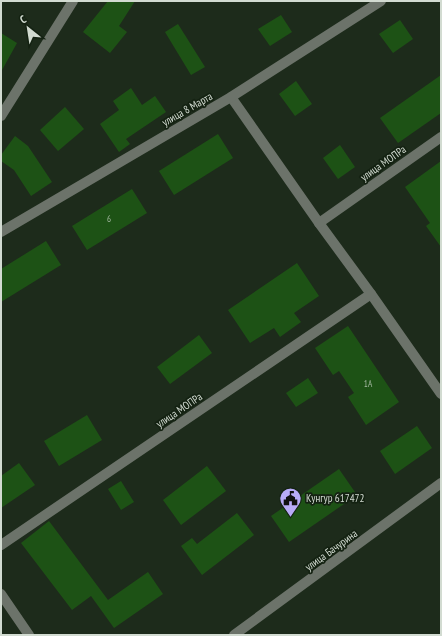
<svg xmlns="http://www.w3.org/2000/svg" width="442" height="636" viewBox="0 0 442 636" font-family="'PT Sans Narrow',sans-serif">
  <rect width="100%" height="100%" fill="#1d2b1b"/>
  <!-- building -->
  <g fill="#1d5215">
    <path d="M 108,1 L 135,1 L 119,26 L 127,32 L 110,53 L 83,32 Z"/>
    <path d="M 281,15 L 292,32 L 270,46 L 258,29 Z"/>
    <path d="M 400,20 L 413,39 L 393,53 L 379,34 Z"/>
    <path d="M 178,24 L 205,67 L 191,75 L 165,32 Z"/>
    <path d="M 1,33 L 17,43 L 1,72 Z"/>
    <path d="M 441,75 L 441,113 L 398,143 L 380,118 Z"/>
    <path d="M 296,81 L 312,104 L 295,116 L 279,94 Z"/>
    <path d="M 131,88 L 142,105 L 155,96 L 166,112 L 126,139 L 130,144 L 119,152 L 100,124 L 119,110 L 113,101 Z"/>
    <path d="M 65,107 L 84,129 L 58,151 L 40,130 Z"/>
    <path d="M 218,134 L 233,158 L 174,195 L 159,171 Z"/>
    <path d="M 15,136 L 28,146 L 52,182 L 31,196 L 14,170 L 1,161 L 1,155 Z"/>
    <path d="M 340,145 L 355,167 L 338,179 L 323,158 Z"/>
    <path d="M 441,161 L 441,247 L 426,226 L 430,223 L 405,187 Z"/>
    <path d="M 132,189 L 147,213 L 87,250 L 72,226 Z"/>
    <path d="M 46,241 L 61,265 L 1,302 L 1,269 Z"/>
    <path d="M 297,263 L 319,296 L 294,313 L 301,322 L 280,337 L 274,328 L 250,343 L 228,310 Z"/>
    <path d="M 348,326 L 399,402 L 366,425 L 348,397 L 354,393 L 339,371 L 333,375 L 315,348 Z"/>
    <path d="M 199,335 L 212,353 L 170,384 L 157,367 Z"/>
    <path d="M 308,378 L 318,393 L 296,407 L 286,393 Z"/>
    <path d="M 87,415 L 102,440 L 59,466 L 44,441 Z"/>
    <path d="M 417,426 L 432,448 L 395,474 L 380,451 Z"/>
    <path d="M 19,463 L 35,485 L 1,508 L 1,476 Z"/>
    <path d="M 207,466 L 226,491 L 181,525 L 163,500 Z"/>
    <path d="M 339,469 L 357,495 L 289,542 L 271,516 Z"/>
    <path d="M 121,481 L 134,502 L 121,510 L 108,489 Z"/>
    <path d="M 237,513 L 254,535 L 202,575 L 181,546 L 192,538 L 197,544 Z"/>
    <path d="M 49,521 L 108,600 L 148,572 L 163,594 L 114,628 L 91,596 L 72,610 L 21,543 Z"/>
  </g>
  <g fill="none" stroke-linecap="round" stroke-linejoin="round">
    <!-- minor -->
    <g stroke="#6c736a" stroke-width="10">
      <path d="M 231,97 L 319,223 L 371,294 L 441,394"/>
      <path d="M 1,116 L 73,1"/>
      <path d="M 319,223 L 441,137"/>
      <path d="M 1,232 L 231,97 L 381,1"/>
      <path d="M 1,545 L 371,294"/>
      <path d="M 1,594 L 29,635"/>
      <path d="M 234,635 L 441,483"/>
    </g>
  </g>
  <!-- icons -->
  <defs>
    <symbol id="civic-pin" viewBox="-11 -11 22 30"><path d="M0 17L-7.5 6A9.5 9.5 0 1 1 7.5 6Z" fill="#b8abf7" stroke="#142212"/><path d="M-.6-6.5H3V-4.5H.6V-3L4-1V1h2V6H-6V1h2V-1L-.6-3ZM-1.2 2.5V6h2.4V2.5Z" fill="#111"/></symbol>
  </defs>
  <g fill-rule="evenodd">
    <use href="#civic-pin" x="278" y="486" width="25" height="34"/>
  </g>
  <g text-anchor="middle" stroke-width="3.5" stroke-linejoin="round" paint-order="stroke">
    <!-- number labels -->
    <g font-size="9" fill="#a5b9a2">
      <text x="109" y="222">6</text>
      <text x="368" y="387">1А</text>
    </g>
    <!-- street labels -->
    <g font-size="11" fill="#d2dbd1" stroke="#142212">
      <text transform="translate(187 109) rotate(-30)" y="4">улица 8 Марта</text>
      <text transform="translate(383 163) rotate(-35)" y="4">улица МОПРа</text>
      <text transform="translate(179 410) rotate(-34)" y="4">улица МОПРа</text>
      <text transform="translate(331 550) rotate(-36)" y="4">улица Бачурина</text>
    </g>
    <!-- poi labels -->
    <g font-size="11" fill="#d2dbd1" stroke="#142212" text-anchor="start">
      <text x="306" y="502">Кунгур 617472</text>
    </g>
  </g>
  <!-- border -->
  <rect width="442" height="636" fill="none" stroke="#d2dbd1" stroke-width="4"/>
  <!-- north arrow -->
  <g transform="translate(28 28) rotate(330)" stroke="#142212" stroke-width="3" paint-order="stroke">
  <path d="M0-3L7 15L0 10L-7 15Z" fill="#d2dbd1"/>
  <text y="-6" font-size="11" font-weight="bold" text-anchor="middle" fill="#d2dbd1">С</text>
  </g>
</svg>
